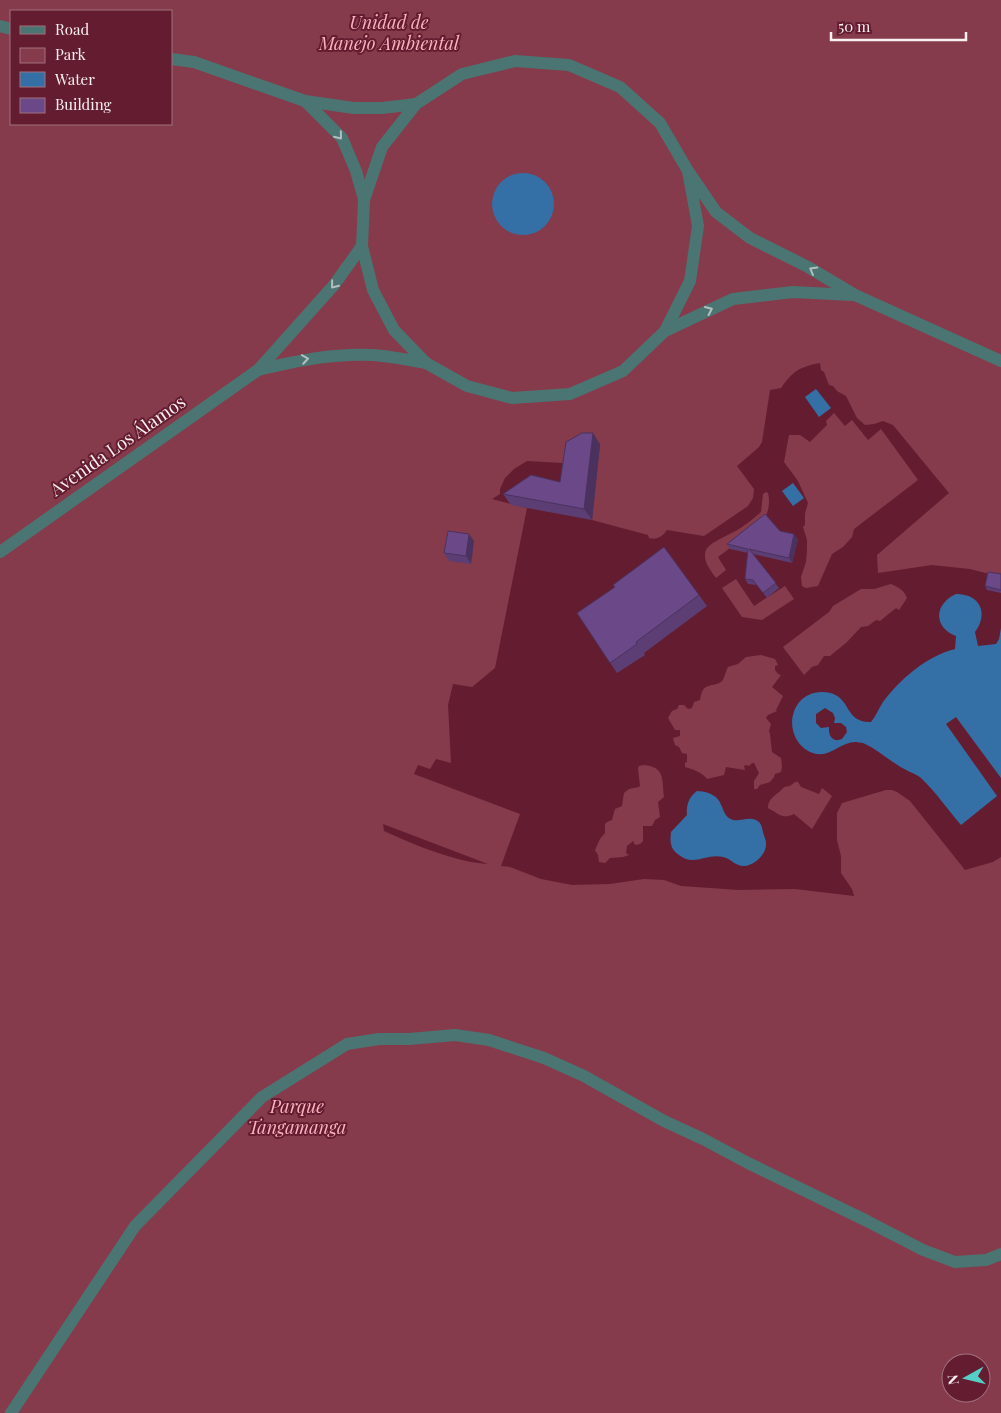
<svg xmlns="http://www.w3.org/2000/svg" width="1001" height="1413" viewBox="0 0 1001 1413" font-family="'Playfair Display',serif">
  <rect width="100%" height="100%" fill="#641d30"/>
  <!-- green -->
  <g fill="#853b4b" fill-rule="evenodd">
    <path d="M 0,0 L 1001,0 L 1001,577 L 970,569 L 932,565 L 878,573 L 877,555 L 949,493 L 893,425 L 883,421 L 874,424 L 865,425 L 857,418 L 846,396 L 837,391 L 833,386 L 829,385 L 824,372 L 821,370 L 820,363 C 799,367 793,371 781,388 L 770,390 L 762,442 L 759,447 L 737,466 L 754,489 L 753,498 L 748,506 L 704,536 L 667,530 C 662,537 657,540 649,538 L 648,535 L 592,520 L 600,444 L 563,463 L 527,461 L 514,469 L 505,478 L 500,489 L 500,494 L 492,499 L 527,508 L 495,668 L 472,687 L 453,684 L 448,705 L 451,763 L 436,759 L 430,769 L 418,765 L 414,774 L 520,814 L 501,866 L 510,867 L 541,879 L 572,885 L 610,884 L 644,879 L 664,880 L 681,886 L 739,890 L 795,889 L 854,896 L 852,889 L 841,873 L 841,856 L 837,840 L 837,813 L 842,803 L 886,790 L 892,790 L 897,792 L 910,801 L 965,870 L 993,862 L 1001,857 L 1001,1413 L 0,1413 ZM 11,11 L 171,11 L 171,124 L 11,124 ZM 383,824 L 488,864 C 458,863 412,844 384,831 ZM 951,1363 L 981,1363 L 981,1393 L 951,1393 Z"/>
    <path d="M 834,413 L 845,426 L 852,420 L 868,440 L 881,429 L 918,480 L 854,529 L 852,537 L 843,547 L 832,554 L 818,586 L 806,588 L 802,586 L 801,577 L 806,562 L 807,551 L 807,540 L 803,527 L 805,525 L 805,514 L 808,503 L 798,481 L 784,462 L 789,435 L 800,435 L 810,442 L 827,425 L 826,421 Z"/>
    <path d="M 766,492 L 768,493 C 770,501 769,508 766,516 C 759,527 729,549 718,557 L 726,570 L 716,578 C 710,570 702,560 706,550 C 710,542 731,534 739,529 C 747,524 754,518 761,512 L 763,494 Z"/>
    <path d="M 736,579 L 754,606 L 785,586 L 794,599 L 762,620 L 742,617 L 722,588 Z"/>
    <path d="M 891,584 C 898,587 904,590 907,598 L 899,610 L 896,608 L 880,621 L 876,620 L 868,626 L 861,627 L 847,642 L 830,656 L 824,656 L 818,665 L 812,667 L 804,675 L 783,647 L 829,612 L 833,606 L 861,589 L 874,589 Z"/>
    <path d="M 761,655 L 775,659 L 778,665 L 775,666 L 775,670 L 778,674 L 781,675 L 772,687 L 783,696 L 776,710 L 777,711 L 768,715 L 766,718 L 771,724 L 769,731 L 770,734 L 772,752 L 781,758 L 782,766 L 781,772 L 775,774 L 774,777 L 770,782 L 760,785 L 757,789 L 754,789 L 754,781 L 759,773 L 754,763 L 752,763 L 749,766 L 746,765 L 744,766 L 745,770 L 726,767 L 724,775 L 707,779 C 702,772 692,769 685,767 L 685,763 L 687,762 L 687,754 L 682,753 L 679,747 L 675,745 L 673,738 L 680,736 L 680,730 L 675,730 L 668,718 L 672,711 L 677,709 L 679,705 L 684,705 L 688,709 L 692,708 L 694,702 L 700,700 C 703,681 711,688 721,682 C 725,679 725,672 728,667 L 738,664 L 746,657 Z"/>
    <path d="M 644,765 C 665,767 662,779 664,797 L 658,802 L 660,817 L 655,820 L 652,826 L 643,826 L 643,841 L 640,844 L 635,845 L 633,841 L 627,846 L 626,853 L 629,855 L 623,857 L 610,858 L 605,863 L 599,862 L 598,855 L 595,850 L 600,839 L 605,833 L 605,824 L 607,822 L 612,820 L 615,809 L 622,806 L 624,793 L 629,789 L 639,787 L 640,786 L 638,768 L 639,766 Z"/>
    <path d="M 795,782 L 798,782 L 801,787 L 819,794 L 822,788 L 832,796 L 812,829 L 794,814 C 782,820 778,813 768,808 C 768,797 779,794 784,787 L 790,786 Z"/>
  </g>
  <!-- water -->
  <g fill="#3470a6" fill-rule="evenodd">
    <circle cx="523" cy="204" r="31"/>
    <path d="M 816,389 L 831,408 L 819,417 L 805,397 Z"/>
    <path d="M 793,483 L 804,498 L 793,506 L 782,491 Z"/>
    <path d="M 956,594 C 980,594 989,613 975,632 L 978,646 L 996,644 L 999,639 L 1001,628 L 1001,778 L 956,717 L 946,724 L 997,796 L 961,825 C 948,810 936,792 921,778 C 918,775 912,773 908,771 C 893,764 876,748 863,743 C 862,743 855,742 855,742 C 838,742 827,764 805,749 C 782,732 791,691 823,692 C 853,693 842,723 871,722 C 876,716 879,708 883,702 C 900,679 927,656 955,649 L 956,636 C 933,627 934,604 956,594 ZM 825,708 L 833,713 L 835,718 L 834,723 L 841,723 L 846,727 L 847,732 L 842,739 C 833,743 828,736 829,727 L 821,728 L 816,723 L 816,714 Z"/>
    <path d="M 697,791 C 729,793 717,815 733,820 C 741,822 751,815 759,822 C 762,825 762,829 763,832 C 764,836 766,840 766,843 C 767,854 754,866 744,866 C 735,866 730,858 723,857 C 706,853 694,867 679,855 C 670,849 670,842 671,832 L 687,815 C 686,805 689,797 697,791 Z"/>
  </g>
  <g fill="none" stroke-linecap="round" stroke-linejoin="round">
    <!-- minor -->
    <g stroke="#4b7572" stroke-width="12">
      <path d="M 0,26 L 11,29"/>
      <path d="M 171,59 L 194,62 L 305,101 L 354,108 L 382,108 L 416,104"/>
      <path d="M 305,101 L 342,138 L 356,171 L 364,199"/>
      <path d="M 688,171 L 698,226 L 690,281 L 665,331 L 623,371 L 570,394 L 512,398 L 467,386 L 426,363 L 394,330 L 373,290 L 362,246 L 364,200 L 382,147 L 416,104 L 462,74 L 515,61 L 569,65 L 620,87 L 660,123 L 688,171 L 716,212 L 750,238 L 808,267 L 855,295 L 1001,361"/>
      <path d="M 665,331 L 733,299 L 793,292 L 852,295"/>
      <path d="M 258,370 C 296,361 333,353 372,355 C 390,356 409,360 426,363"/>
      <path d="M 0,552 L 258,370 L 334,285 L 362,246"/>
      <path d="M 11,1413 L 135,1226 L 262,1097 L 347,1044 L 379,1039 L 409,1039 L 455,1035 L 489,1040 L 544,1058 L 584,1076 L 664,1121 L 703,1139 L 748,1163 L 867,1221 L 923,1250 L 955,1262 L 986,1260 L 1001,1254"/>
    </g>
  </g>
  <!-- wall -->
  <g fill="#5c3e74">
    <path d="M 600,444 L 592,520 L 511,505 L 503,494 L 560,482 Z"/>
    <path d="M 780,531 L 798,539 L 792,563 L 753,554 L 779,588 L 767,598 L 757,585 L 748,584 L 745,579 L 748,553 L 730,549 L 727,544 Z"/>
    <path d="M 474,541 L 471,564 L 449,561 L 444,553 Z"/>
    <path d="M 1001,574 L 1001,593 L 987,590 L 985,586 Z"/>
    <path d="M 699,595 L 707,606 L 644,653 L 645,655 L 617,673 L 577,613 Z"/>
  </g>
  <!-- shaded-wall -->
  <g fill="#4b325e">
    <path d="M 593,433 L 600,444 L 592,520 L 584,509 Z"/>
    <path d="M 469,534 L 474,541 L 471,564 L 466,556 Z"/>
    <path d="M 794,534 L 798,539 L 792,563 L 789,558 Z"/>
  </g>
  <!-- building -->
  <g fill="#6b4887" stroke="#4b325e">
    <path d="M 582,433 L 593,433 L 584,509 L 503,494 L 531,475 L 560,482 L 566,442 Z"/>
    <path d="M 765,514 L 780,531 L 794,534 L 789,558 L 749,549 L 776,583 L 763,593 L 753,580 L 745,579 L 748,549 L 727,544 Z"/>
    <path d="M 448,531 L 469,534 L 466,556 L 444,553 Z"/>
    <path d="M 664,547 L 699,595 L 636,642 L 637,644 L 610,663 L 577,613 L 615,587 L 613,585 Z"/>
    <path d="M 988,572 L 1001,574 L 1001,590 L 985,586 Z"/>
  </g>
  <!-- one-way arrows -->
  <defs><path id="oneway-chevron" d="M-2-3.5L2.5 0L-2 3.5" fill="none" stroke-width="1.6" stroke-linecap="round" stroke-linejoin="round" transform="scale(1.25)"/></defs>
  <g stroke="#b3bfbe">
    <use href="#oneway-chevron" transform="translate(339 136) rotate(51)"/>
    <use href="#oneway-chevron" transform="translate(813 270) rotate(-150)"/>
    <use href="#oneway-chevron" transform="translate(334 285) rotate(128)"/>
    <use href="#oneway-chevron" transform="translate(709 310) rotate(-25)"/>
    <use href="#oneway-chevron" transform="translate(305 359) rotate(-9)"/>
  </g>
  <g text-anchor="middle" stroke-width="4" stroke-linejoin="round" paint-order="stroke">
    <!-- park labels -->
    <g font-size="18" font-style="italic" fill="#f9b3be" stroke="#641d30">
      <text x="389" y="29">Unidad de<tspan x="389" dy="21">Manejo Ambiental</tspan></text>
      <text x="297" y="1113">Parque<tspan x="297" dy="21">Tangamanga</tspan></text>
    </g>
    <!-- street labels -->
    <g font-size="18" fill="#f9f0f1" stroke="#641d30">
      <text transform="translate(118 446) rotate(-35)" y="6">Avenida Los Álamos</text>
    </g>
  </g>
  <!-- legend -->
  <rect x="10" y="10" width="162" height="115" fill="#641d30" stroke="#a0717d"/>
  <rect x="20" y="26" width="25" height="8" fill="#4b7572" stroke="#a0717d"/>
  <text x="55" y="35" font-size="15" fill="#f9f0f1">Road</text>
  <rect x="20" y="48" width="25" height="15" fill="#853b4b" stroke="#a0717d"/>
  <text x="55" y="60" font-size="15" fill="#f9f0f1">Park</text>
  <rect x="20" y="72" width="25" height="15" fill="#3470a6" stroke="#a0717d"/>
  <text x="55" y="85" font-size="15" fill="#f9f0f1">Water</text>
  <rect x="20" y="98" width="25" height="15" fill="#6b4887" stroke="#a0717d"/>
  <text x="55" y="110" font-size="15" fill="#f9f0f1">Building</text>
  <!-- north arrow -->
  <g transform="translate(966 1378) rotate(262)"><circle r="24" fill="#641d30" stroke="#a0717d"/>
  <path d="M0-4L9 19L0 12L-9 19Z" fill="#55cec5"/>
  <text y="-8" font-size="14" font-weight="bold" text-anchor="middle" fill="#f9f0f1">N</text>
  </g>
  <!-- scale -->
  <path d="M831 32v8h135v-8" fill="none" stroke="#f9f0f1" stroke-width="2.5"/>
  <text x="838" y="32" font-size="15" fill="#f9f0f1" stroke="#641d30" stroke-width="4" paint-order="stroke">50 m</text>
</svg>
